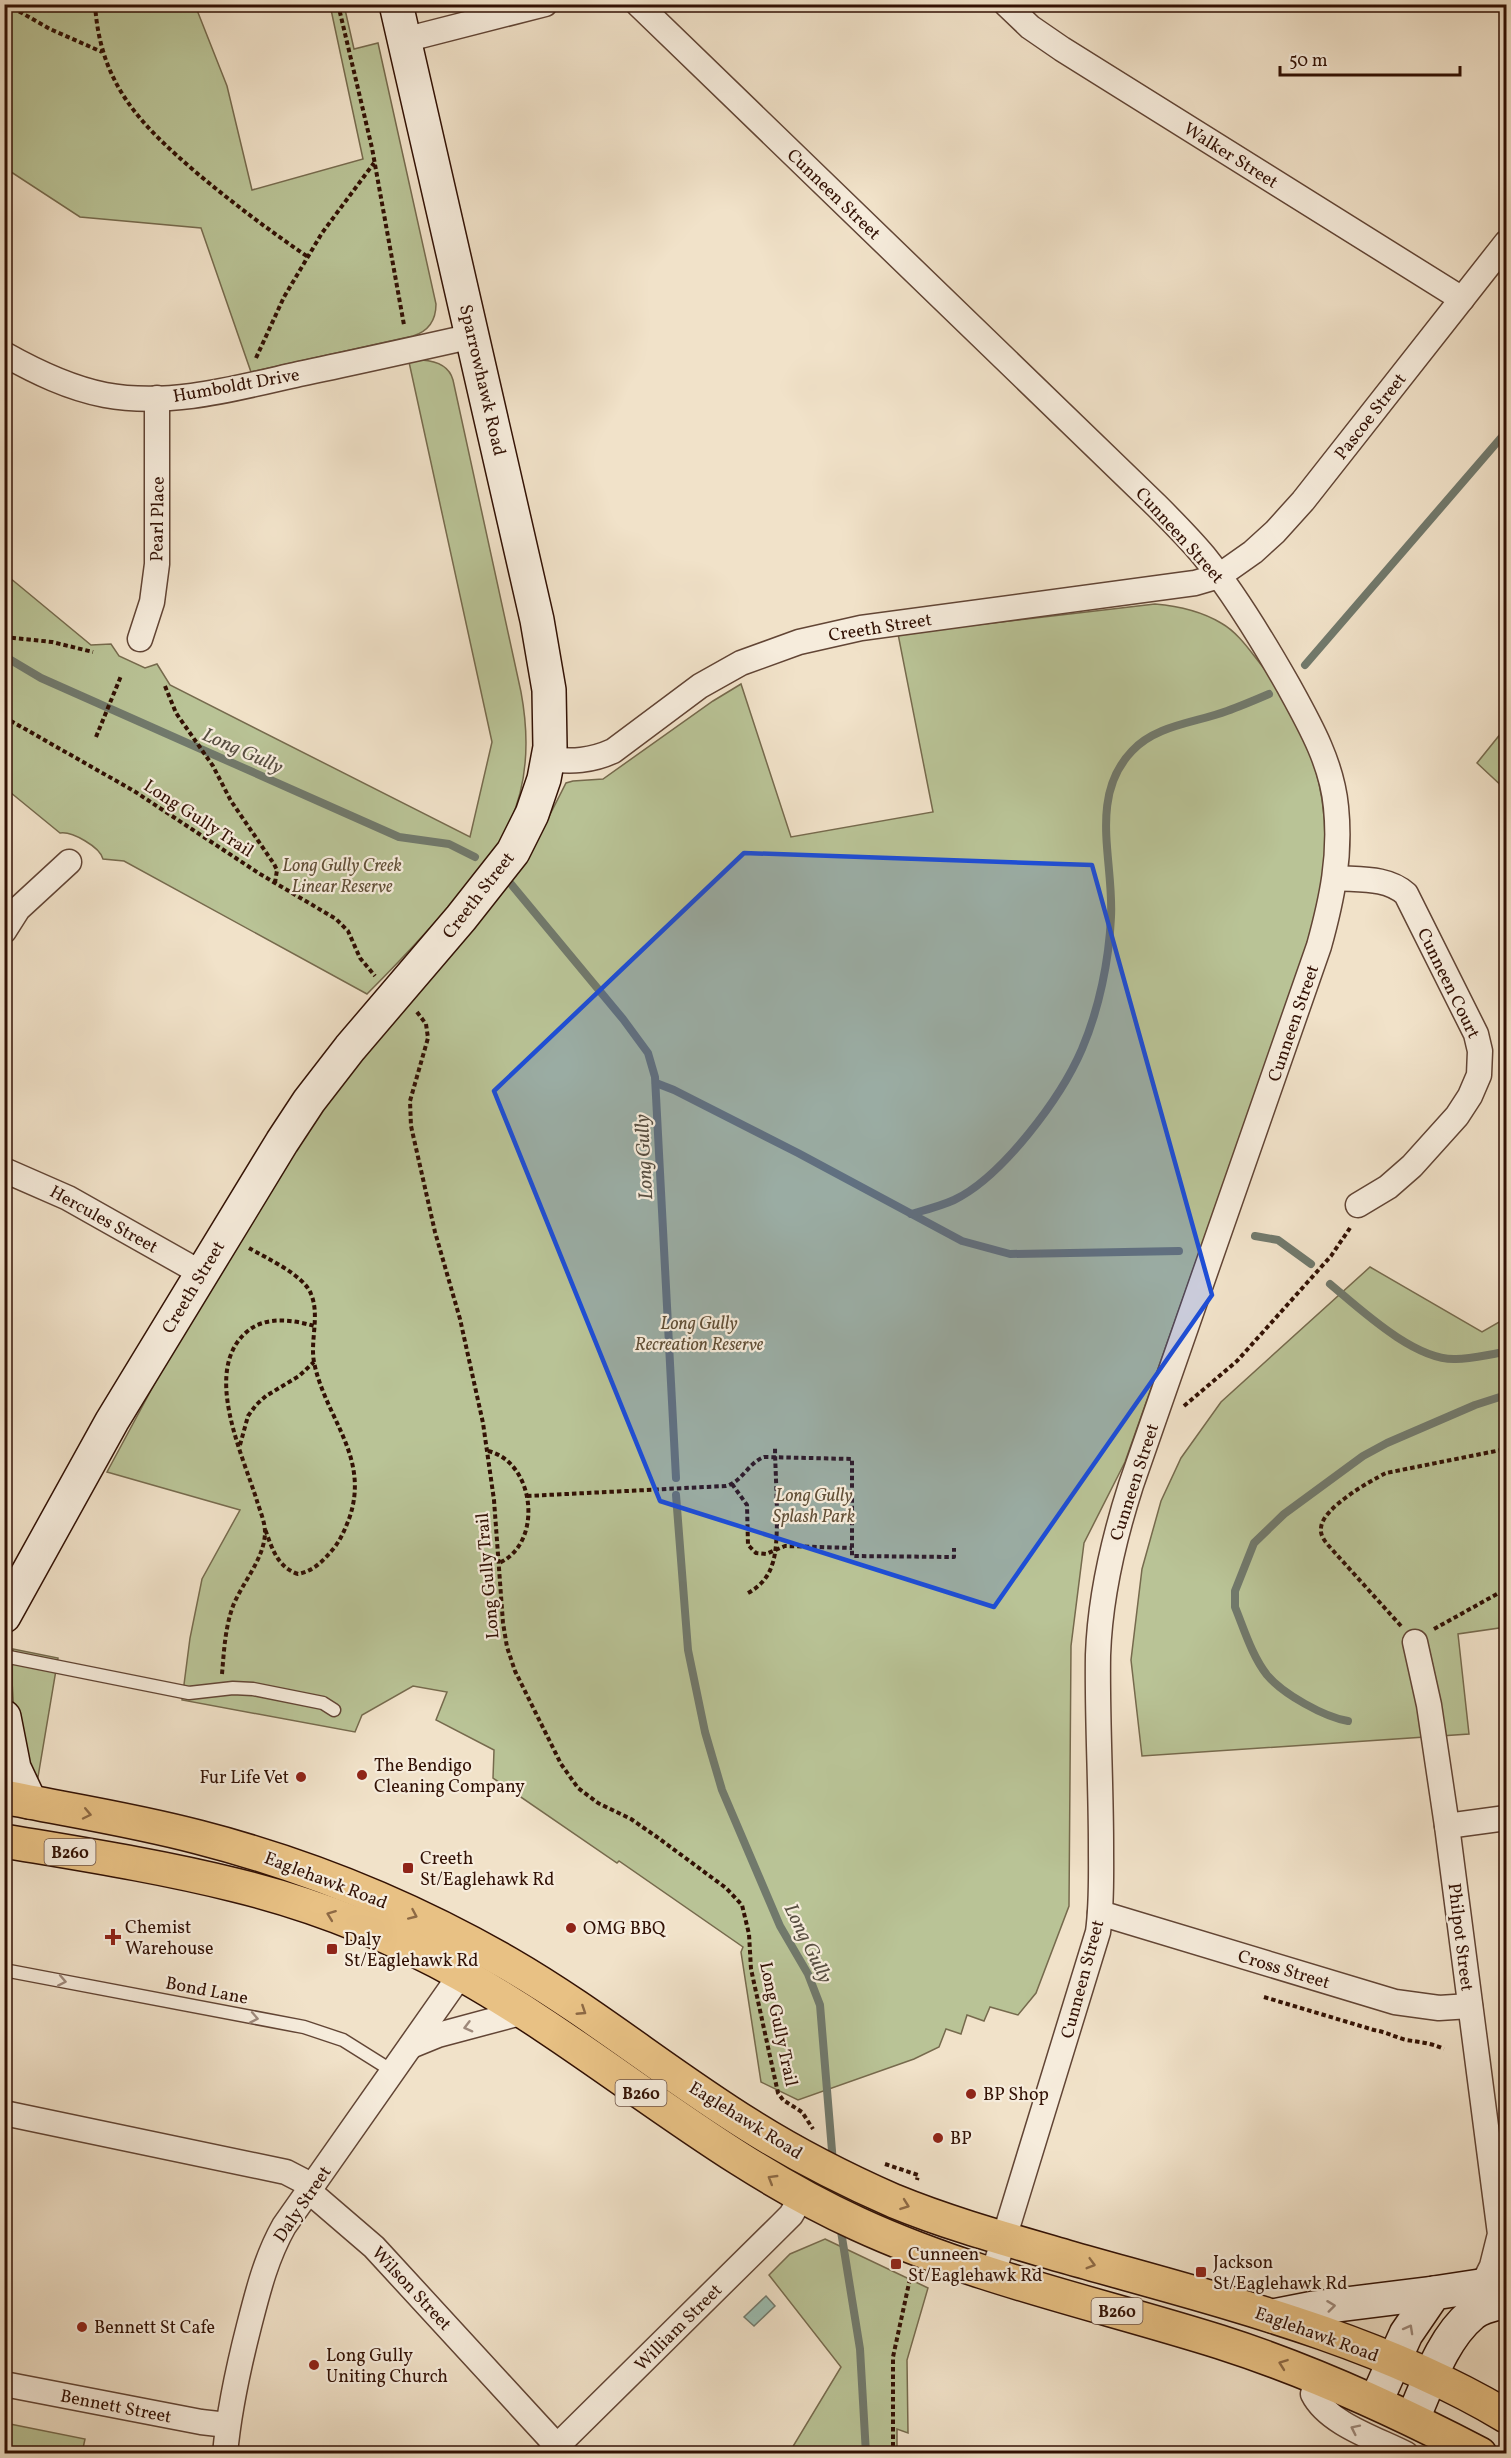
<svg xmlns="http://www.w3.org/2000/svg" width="1511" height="2458" viewBox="0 0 1511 2458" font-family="Vollkorn,serif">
  <rect width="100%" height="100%" fill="#f1e2c9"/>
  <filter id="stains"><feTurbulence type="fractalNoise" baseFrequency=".00333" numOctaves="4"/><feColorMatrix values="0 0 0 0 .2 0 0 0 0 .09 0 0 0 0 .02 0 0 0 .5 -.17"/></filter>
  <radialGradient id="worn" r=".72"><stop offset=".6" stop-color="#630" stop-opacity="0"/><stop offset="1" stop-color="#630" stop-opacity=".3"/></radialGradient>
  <!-- green -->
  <g fill="#b9c396" stroke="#766a4d" stroke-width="1.5">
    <path d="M 4,5 L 195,5 L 227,86 L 252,190 L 363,159 L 330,5 L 344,5 L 354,49 L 378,43 L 436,304 C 436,320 429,331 413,336 L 251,372 L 201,228 L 80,217 L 5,168 Z"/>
    <path d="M 422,360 C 436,361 449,365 453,380 L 521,692 C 529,735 528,782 510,822 C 500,845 485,863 469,882 C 437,922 403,958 367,994 L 124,861 L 103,859 C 100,847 72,831 60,833 L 5,788 L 4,573 L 91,645 L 111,644 L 119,656 L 145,668 L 157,664 L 170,685 L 470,837 L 492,742 L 409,362 Z"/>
    <path d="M 1155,604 C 1178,606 1201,611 1221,623 C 1237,632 1248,648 1259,662 C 1301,715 1326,775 1325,843 C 1325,888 1311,931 1298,973 L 1125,1462 L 1084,1543 L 1071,1646 L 1069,1906 L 1036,1993 L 1018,2015 L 990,2007 L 984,2021 L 967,2015 L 961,2034 L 946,2029 L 939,2047 L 914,2059 L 798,2100 L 761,2082 L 741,1952 L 743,1947 L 619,1861 L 617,1863 L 493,1778 L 494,1750 L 436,1720 L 447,1692 L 413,1686 L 362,1715 L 355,1732 L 182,1700 L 190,1638 L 202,1579 L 240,1510 L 107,1472 L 191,1316 L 322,1105 L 537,840 L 566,783 L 573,781 L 603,779 L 713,701 L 741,684 L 791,837 L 933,812 L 898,634 Z"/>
    <path d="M 1506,727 L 1506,790 L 1477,763 Z"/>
    <path d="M 1370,1267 L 1482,1332 L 1506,1318 L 1506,1627 L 1458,1634 L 1469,1734 L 1142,1756 L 1131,1660 L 1142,1569 L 1161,1501 L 1181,1458 L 1221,1402 Z"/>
    <path d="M 13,1649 L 58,1658 L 38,1777 C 11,1752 11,1684 13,1649 Z"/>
    <path d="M 825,2239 L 928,2288 L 907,2360 L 908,2433 L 897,2429 L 897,2453 L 789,2453 L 841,2367 L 769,2275 L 790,2254 Z"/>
    <path d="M 5,2423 L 85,2439 L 82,2453 L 5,2453 Z"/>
  </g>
  <!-- water -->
  <path fill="#9bbeb2" stroke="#71796c" stroke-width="1.5" d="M 766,2296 L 775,2306 L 754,2326 L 744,2317 Z"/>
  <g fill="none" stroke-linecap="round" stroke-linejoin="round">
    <!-- stream -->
    <g stroke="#71796c" stroke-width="8">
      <path d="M 4,656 L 41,678 L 399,837 L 449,844 L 475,857"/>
      <path d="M 1305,665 L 1506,432"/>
      <path d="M 511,884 L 623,1019 L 648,1053 L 655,1077 L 676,1478"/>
      <path d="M 656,1083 L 674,1090 L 798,1153 L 962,1241 L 1010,1254 L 1179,1251"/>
      <path d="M 911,1214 C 925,1210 941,1206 954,1200 C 1002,1177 1061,1098 1082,1049 C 1099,1009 1109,961 1111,917 C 1114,861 1088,797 1132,751 C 1156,725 1195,723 1227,711 C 1241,706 1255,700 1269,694"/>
      <path d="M 1255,1236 L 1278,1240 L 1311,1264"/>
      <path d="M 1330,1284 C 1360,1309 1415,1361 1456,1359 C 1472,1359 1490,1354 1506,1352"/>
      <path d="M 676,1495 L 688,1650 L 705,1732 L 722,1790 L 780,1926 L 808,1974 L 820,2005 L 833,2163"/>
      <path d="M 1348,1721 C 1324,1717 1283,1694 1267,1675 C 1252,1656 1244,1629 1235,1607 L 1235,1591 L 1254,1543 L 1284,1514 L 1363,1456 L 1387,1443 L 1475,1405 L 1506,1395"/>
      <path d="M 840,2225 L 860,2349 L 866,2454"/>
    </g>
    <defs>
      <g id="lane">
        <path d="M 4,1656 L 189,1693 L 233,1688 L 253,1689 L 323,1703 L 334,1710"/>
        <path d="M 4,1970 L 304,2027 L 343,2040 L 394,2072"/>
      </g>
      <g id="street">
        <path d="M 638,4 L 1157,506 C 1173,522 1189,538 1204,556 C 1236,596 1263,641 1288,685 C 1309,723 1332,763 1336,807 C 1341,856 1332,899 1319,946 L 1131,1485 C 1113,1541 1100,1596 1098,1655 C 1097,1718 1101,1782 1101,1846 C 1101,1875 1102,1904 1098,1932 L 993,2274"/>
        <path d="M 1006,4 L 1030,27 L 1062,49 L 1462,299"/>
        <path d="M 404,40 L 545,4"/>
        <path d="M 4,354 C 36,372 69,388 105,395 C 170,407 237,388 299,374 C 357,362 415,349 473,336"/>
        <path d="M 140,639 L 152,602 L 157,564 L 157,398"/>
        <path d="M 548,759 C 572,762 591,761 613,751 L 700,686 L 741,663 L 799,642 L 861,628 L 1195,583 L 1219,576 L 1253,552 L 1275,532 L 1303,501 L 1506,243"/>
        <path d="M 1335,878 C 1360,880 1387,877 1406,894 L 1476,1034 L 1480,1051 L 1479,1075 L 1470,1096 L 1457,1116 L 1412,1166 L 1388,1187 L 1358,1205"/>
        <path d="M 4,931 L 18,909 L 69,862"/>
        <path d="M 4,1170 L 68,1198 L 201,1273"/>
        <path d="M 1415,1642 L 1429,1705 L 1447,1826 L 1500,2234 L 1492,2266 L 1482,2286"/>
        <path d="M 1447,1826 L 1506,1818"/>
        <path d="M 1100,1913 L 1395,2002 L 1439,2008 L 1470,2006"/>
        <path d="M 411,2046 L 438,2035 L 524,2012"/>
        <path d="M 4,2113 L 286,2172 L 313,2186"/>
        <path d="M 310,2192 L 374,2247 L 557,2446"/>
        <path d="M 1318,2377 L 1313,2394 C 1328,2424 1377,2439 1406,2454"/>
        <path d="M 4,2384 L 201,2422 L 227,2425"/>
        <path d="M 225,2454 C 229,2410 238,2369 249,2326 C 258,2291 266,2258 284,2226 L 461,1974"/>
        <path d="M 549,2454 L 780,2226 L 791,2215 L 802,2196"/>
      </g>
      <g id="secondary">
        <path d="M 4,1616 L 112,1421 L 282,1142 L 309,1101 L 350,1048 L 461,918 L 513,852 L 532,814 L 544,779 L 550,747 L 549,690 L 537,620 L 396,4"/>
        <path d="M 4,1717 L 14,1768 L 30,1802"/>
        <path d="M 1273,2316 L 1314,2308 L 1434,2293"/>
        <path d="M 1376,2401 L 1406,2334 L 1434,2293 L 1506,2282"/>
        <path d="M 1413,2418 C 1428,2384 1442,2339 1472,2314 C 1481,2306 1495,2304 1506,2301"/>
      </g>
      <g id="primary">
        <path d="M 4,1797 C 69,1810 134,1820 198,1837 C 307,1865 412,1908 509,1964 C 592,2012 667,2074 749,2125 C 795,2154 844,2179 894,2201 C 950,2224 1009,2240 1067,2257 C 1214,2299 1374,2337 1506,2416"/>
        <path d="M 4,1841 C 81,1854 159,1866 235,1885 C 313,1904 391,1935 461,1974 C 598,2051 715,2159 858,2224 C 973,2277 1099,2304 1220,2342 C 1311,2371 1396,2410 1480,2454"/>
      </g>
    </defs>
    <!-- lane casing -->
    <use href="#lane" stroke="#624535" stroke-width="15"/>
    <!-- street casing -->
    <use href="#street" stroke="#624535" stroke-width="27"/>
    <!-- secondary casing -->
    <use href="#secondary" stroke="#321104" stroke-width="36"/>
    <!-- primary casing -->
    <use href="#primary" stroke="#321104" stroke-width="36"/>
    <!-- path -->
    <g stroke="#321104" stroke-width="4" stroke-dasharray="4.5 3" stroke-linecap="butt">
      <path d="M 6,4 L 50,29 L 102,52"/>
      <path d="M 95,4 C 100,85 141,125 198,174 C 234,204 270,231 308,257"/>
      <path d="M 338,4 L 372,148 L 404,325"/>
      <path d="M 256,358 L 284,297 L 322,233 L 374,163"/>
      <path d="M 4,637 L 52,642 L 93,652"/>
      <path d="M 165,686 L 176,713 L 213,766 L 231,801 L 274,864 L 277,870 L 275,883"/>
      <path d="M 4,717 L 134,791 L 260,874 L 336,919 L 348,931 L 360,958 L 375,976"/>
      <path d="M 96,737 L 121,676"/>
      <path d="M 417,1012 L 426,1024 L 428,1038 L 410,1101 L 411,1126 L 435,1232 L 460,1319 L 483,1423 L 494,1500 L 503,1623 L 507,1647 L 515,1671 L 561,1764 L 578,1788 L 598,1803 L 631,1819 L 657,1837 L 726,1888 L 742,1905 L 749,1934 L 751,1969 L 778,2093 L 783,2100 L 802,2112 L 813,2129"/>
      <path d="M 249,1248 C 266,1258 304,1275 311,1294 C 320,1315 310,1341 314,1362 C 325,1418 371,1457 349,1519 C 345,1529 341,1539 334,1548 C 324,1560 314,1571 298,1574 C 277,1567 272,1548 265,1529"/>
      <path d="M 1184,1406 L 1237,1361 L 1331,1256 L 1350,1228"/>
      <path d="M 240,1445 L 248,1416 L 256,1405 L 266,1396 L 299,1376 L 314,1362"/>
      <path d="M 488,1451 C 535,1462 544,1543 499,1563"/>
      <path d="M 732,1484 L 747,1505 L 748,1545 L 756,1553 L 766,1554 L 785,1546 L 852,1548"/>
      <path d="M 527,1496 L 726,1486 C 742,1482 748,1463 764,1457 L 852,1459 L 852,1556 L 954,1557 L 954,1548"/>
      <path d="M 748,1593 C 759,1587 768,1578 772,1565 C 781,1543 775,1475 775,1447"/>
      <path d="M 1401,1626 L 1328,1545 C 1324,1540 1320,1535 1321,1528 C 1322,1508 1370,1481 1386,1473 L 1506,1449"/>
      <path d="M 1434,1629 L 1506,1589"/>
      <path d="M 222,1674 C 224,1651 225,1628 233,1606 C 242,1583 265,1558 265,1532 C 265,1522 260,1511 257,1501 C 243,1455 200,1368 249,1330 C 267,1316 294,1320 314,1326"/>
      <path d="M 1264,1997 L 1374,2030 C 1386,2032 1395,2037 1406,2040 C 1420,2042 1431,2043 1444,2049"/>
      <path d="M 885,2164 L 918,2175 L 917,2180"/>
      <path d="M 893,2454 L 893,2357 L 911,2274"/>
    </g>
    <!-- lane -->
    <use href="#lane" stroke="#f6ecdc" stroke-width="12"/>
    <!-- street -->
    <use href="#street" stroke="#f6ecdc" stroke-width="24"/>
    <!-- secondary -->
    <use href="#secondary" stroke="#f6ecdc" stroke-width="33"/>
    <!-- primary -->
    <use href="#primary" stroke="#e8c184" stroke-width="33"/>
  </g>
  <!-- one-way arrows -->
  <defs><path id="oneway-chevron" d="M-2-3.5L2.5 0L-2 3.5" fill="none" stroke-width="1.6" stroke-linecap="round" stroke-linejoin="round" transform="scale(1.5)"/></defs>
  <g stroke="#8d6944">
    <use href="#oneway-chevron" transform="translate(87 1814) rotate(12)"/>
    <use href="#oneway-chevron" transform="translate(331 1915) rotate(-159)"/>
    <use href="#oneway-chevron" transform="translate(413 1915) rotate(24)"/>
    <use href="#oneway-chevron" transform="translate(582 2011) rotate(33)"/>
    <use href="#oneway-chevron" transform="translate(772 2179) rotate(-149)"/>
    <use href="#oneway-chevron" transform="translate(905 2205) rotate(20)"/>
    <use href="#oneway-chevron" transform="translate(1091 2264) rotate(16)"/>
    <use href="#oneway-chevron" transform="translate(1283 2364) rotate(-160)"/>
  </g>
  <g stroke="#9e897b">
    <use href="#oneway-chevron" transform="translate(62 1981) rotate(11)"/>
    <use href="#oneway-chevron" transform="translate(254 2018) rotate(11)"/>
    <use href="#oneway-chevron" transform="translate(468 2027) rotate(165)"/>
    <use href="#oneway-chevron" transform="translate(1331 2306) rotate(-7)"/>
    <use href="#oneway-chevron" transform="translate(1409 2329) rotate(-61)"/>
    <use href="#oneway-chevron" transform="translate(1355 2429) rotate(-154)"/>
  </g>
  <!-- marked area -->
  <path fill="#1d4ed8" fill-opacity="0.2" stroke="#1d4ed8" stroke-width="4.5" stroke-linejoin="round" d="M 744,853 L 1092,865 L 1212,1295 L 994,1607 L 660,1501 L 494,1091 Z"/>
  <!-- markers -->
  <g fill="#8f2418" stroke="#f6ecdc" stroke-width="2">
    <circle cx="362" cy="1775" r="6"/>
    <circle cx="301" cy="1777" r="6"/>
    <rect x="402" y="1862" width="12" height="12" rx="3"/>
    <circle cx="571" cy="1928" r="6"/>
    <path d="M110 1928h6v6h6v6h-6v6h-6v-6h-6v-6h6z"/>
    <rect x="326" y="1943" width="12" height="12" rx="3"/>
    <circle cx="971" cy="2094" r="6"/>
    <circle cx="938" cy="2138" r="6"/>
    <rect x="890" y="2258" width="12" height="12" rx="3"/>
    <rect x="1195" y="2266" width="12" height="12" rx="3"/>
    <circle cx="82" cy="2327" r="6"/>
    <circle cx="314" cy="2365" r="6"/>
  </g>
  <g text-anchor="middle" stroke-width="4.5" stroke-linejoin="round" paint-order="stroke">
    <!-- shield labels -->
    <g fill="#f6ecdc" stroke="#6d5345" stroke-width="1.5">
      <rect x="44.5" y="1839" width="51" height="26" rx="4.5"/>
      <rect x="615.5" y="2080" width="51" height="26" rx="4.5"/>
      <rect x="1091.5" y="2298" width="51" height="26" rx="4.5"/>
    </g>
    <g font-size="16" font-weight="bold" fill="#321104">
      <text x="70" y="1858">B260</text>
      <text x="641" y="2099">B260</text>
      <text x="1117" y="2317">B260</text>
    </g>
    <!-- street labels -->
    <g font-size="18" fill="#321104" stroke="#f6ecdc">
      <text transform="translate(1231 155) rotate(32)" y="6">Walker Street</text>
      <text transform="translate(834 194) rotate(44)" y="6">Cunneen Street</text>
      <text transform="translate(483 380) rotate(77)" y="6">Sparrowhawk Road</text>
      <text transform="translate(236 385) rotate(-10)" y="6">Humboldt Drive</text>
      <text transform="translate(1370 416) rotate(-52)" y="6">Pascoe Street</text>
      <text transform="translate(157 519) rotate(-89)" y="6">Pearl Place</text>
      <text transform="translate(1180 535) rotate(48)" y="6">Cunneen Street</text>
      <text transform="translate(880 627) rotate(-9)" y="6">Creeth Street</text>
      <text transform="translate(199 818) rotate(33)" y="6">Long Gully Trail</text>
      <text transform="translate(478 895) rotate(-52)" y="6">Creeth Street</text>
      <text transform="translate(1449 983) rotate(64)" y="6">Cunneen Court</text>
      <text transform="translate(1293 1023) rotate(-71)" y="6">Cunneen Street</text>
      <text transform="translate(104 1219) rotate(29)" y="6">Hercules Street</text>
      <text transform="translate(193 1287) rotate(-59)" y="6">Creeth Street</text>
      <text transform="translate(1134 1482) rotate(-72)" y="6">Cunneen Street</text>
      <text transform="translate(487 1576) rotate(-95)" y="6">Long Gully Trail</text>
      <text transform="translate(326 1880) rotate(21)" y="6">Eaglehawk Road</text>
      <text transform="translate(1461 1937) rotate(83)" y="6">Philpot Street</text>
      <text transform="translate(1284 1969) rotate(17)" y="6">Cross Street</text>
      <text transform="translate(1082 1979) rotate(-75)" y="6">Cunneen Street</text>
      <text transform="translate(207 1990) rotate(11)" y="6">Bond Lane</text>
      <text transform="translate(779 2024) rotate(78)" y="6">Long Gully Trail</text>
      <text transform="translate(746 2120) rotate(32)" y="6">Eaglehawk Road</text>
      <text transform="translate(302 2204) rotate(-56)" y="6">Daly Street</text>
      <text transform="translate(412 2288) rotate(47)" y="6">Wilson Street</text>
      <text transform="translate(678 2327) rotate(-45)" y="6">William Street</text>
      <text transform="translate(1317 2334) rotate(20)" y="6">Eaglehawk Road</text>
      <text transform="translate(116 2406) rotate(11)" y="6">Bennett Street</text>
    </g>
    <!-- park labels -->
    <g font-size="18" font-style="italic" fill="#614f37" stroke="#f6ecdc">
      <text x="342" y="871">Long Gully Creek<tspan x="342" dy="21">Linear Reserve</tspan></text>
      <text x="699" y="1329">Long Gully<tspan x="699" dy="21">Recreation Reserve</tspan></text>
      <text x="814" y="1501">Long Gully<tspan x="814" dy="21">Splash Park</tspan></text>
    </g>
    <!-- poi labels -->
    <g font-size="18" fill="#321104" stroke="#f6ecdc" text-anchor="start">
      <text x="374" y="1771">The Bendigo<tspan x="374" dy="21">Cleaning Company</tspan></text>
      <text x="289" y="1783" text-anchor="end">Fur Life Vet</text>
      <text x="420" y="1864">Creeth<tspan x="420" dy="21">St/Eaglehawk Rd</tspan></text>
      <text x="125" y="1933">Chemist<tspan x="125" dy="21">Warehouse</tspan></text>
      <text x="583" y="1934">OMG BBQ</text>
      <text x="344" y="1945">Daly<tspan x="344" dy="21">St/Eaglehawk Rd</tspan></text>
      <text x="983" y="2100">BP Shop</text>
      <text x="950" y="2144">BP</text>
      <text x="908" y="2260">Cunneen<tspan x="908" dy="21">St/Eaglehawk Rd</tspan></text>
      <text x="1213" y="2268">Jackson<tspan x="1213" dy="21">St/Eaglehawk Rd</tspan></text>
      <text x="94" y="2333">Bennett St Cafe</text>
      <text x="326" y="2361">Long Gully<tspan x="326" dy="21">Uniting Church</tspan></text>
    </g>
    <!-- water labels -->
    <g font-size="20" font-style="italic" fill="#574e41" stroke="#f6ecdc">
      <text transform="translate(243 750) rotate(24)" y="7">Long Gully</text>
      <text transform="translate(643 1157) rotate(-93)" y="7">Long Gully</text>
      <text transform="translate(809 1943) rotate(64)" y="7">Long Gully</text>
    </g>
  </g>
  <!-- margin -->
  <rect width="1511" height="2458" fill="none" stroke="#f1e2c9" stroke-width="24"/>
  <rect x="6" y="6" width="1499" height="2446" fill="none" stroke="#321104" stroke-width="3"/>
  <rect x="12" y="12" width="1487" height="2434" fill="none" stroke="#321104" stroke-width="1.5"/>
  <!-- scale -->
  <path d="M1280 66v9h180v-9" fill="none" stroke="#321104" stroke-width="3"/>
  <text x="1289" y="66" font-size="18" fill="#321104" stroke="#f6ecdc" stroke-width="4.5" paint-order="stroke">50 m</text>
  <rect width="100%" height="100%" filter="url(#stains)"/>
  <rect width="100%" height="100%" fill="url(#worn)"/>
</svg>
